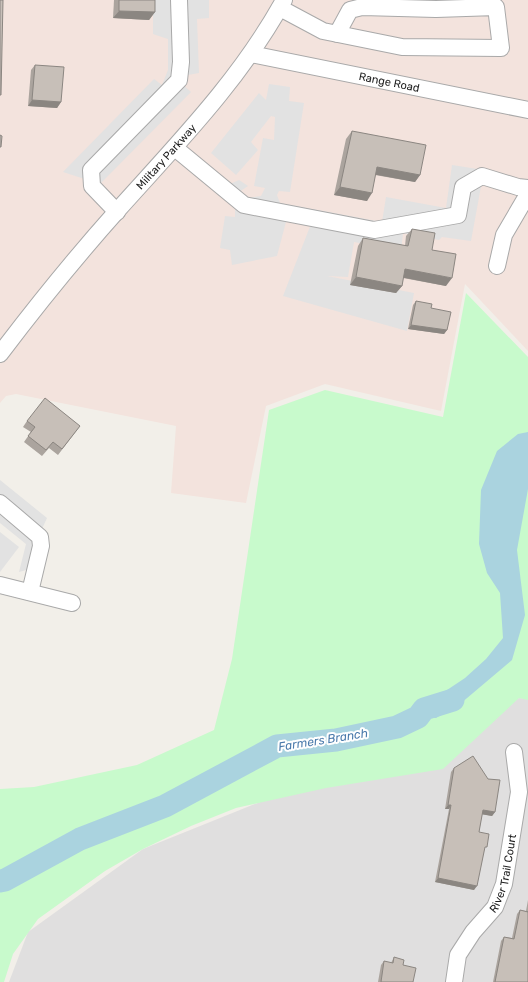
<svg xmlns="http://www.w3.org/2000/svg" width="528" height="982" viewBox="0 0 528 982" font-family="Rubik,sans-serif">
  <rect width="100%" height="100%" fill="#f2efe9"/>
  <!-- residential -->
  <path fill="#e0dfdf" d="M 519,698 L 528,699 L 528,982 L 9,982 L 28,932 L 143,849 Z"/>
  <!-- military -->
  <path fill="#f3e3dd" d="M 0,0 L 528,0 L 528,351 L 465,284 L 441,411 L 325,384 L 266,406 L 246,503 L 171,493 L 176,426 L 16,394 L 6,396 L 0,403 Z"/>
  <!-- park -->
  <path fill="#c8facc" d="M 466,293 L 528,357 L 528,700 L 519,698 L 443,769 L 326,788 L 236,808 L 191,826 L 143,849 L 105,871 L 38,919 L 13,954 L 4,982 L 0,982 L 0,789 L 34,787 L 137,765 L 214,730 L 232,659 L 269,410 L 325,390 L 443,417 Z"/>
  <!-- parking -->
  <g fill="#e2e2e2">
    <path d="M 153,0 L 209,0 L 209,18 L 197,19 L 199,73 L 188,75 L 182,84 L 191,92 L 100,184 L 63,172 L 154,79 L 162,85 L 168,70 L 168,39 L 153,34 Z"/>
    <path d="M 269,84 L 290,87 L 289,101 L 304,103 L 290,192 L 279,191 L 277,195 L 280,203 L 382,222 L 386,197 L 446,208 L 452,165 L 484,170 L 471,241 L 442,237 L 439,240 L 403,233 L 401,251 L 354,242 L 348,277 L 327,276 L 414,293 L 407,331 L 283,296 L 311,224 L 287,218 L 277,256 L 232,265 L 230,250 L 220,248 L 225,216 L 235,217 L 235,207 L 230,184 L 239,180 L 248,186 L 239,192 L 247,198 L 261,196 L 265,188 L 254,186 L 263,138 L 274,140 L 275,117 L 271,116 L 251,142 L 258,150 L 236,175 L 211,153 L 259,93 L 266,100 Z"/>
    <path d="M 0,480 L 47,518 L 36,542 L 30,569 L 19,572 L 26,544 L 0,523 Z"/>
    <path d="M 0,532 L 19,547 L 0,572 Z"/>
  </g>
  <!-- water -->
  <path fill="#aad3df" d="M 528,432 L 528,489 L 517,550 L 525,615 L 512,660 L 460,704 L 436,718 L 421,716 L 426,704 L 465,678 L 486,659 L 503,638 L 500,593 L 487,573 L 479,544 L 481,490 L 497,451 L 518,434 Z"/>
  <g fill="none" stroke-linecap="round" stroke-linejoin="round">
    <!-- stream -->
    <path stroke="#aad3df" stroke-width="4" d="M 0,885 L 5,880"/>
    <!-- river -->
    <path stroke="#aad3df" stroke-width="23" d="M 0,881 L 5,880 L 80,839 L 165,806 L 277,746 L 336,740 L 397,727 L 418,717 L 424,709 L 453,700"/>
    <defs>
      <g id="minor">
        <path d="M 280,8 L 323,31 L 402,47 L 501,48 L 496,7 L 436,9 L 362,7 L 350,10 L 337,34"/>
        <path id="s1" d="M 251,54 L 528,110"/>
        <path d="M 175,148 L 244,205 L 374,230 L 458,215 L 463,187 L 482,176 L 518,187 L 528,188"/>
        <path d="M 117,212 L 92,186 L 91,170 L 179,80 L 181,62 L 179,0"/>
        <path d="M 497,266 L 504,235 L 528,194"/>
        <path id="s2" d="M 0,354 C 37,305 76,257 117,211 C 177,144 240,80 284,0"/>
        <path d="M 0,503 L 40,537 L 41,546 L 30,592"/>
        <path d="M 0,585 L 72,603"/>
        <path id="s3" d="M 454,982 L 458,955 L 473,932 L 495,907 L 504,884 L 519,792 L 514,752"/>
      </g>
    </defs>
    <!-- minor casing -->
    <use href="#minor" stroke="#a9a9a9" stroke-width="18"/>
    <!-- minor -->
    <use href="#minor" stroke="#fff" stroke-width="16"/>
  </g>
  <!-- wall -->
  <g fill="#aba49e">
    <path d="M 114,0 L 155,0 L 155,12 L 149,20 L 113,18 Z"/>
    <path d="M 35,65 L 61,102 L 57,108 L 28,106 L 31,70 Z"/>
    <path d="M 352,131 L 420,175 L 415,182 L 375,175 L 367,201 L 334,195 L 346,139 Z"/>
    <path d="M 412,229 L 432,250 L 446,286 L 403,278 L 402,286 L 396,293 L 350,285 L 358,246 L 363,238 L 405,246 L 406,236 Z"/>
    <path d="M 416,301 L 431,308 L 447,330 L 444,334 L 408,329 L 413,305 Z"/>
    <path d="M 27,421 L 80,426 L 58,455 L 49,448 L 42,456 L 24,442 L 31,432 L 23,427 Z"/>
    <path d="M 454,768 L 495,812 L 492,816 L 482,814 L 479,832 L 484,851 L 474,890 L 435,882 L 449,809 L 445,809 L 451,772 Z"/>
    <path d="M 528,900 L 528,982 L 493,982 L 501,941 L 504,937 L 512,938 L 517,914 L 520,910 L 526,911 Z"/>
    <path d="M 394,957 L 403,965 L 413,982 L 378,982 L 381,965 L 384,961 L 391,963 Z"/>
  </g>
  <!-- shaded-wall -->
  <g fill="#8b8681">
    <path d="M 119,11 L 155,12 L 149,20 L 113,18 Z"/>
    <path d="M 32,100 L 61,102 L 57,108 L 28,106 Z"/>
    <path d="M 377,167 L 420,175 L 415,182 L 372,174 Z"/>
    <path d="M 340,187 L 372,193 L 367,201 L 334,195 Z"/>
    <path d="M 405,269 L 452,278 L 446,286 L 400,277 Z"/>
    <path d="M 356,277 L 402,286 L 396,293 L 350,285 Z"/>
    <path d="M 411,325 L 447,330 L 444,334 L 408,329 Z"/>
    <path d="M 448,805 L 451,805 L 449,809 L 445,809 Z"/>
    <path d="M 483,810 L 495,812 L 492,816 L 480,814 Z"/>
    <path d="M 438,878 L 477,886 L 474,890 L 435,882 Z"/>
  </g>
  <!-- building -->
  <g fill="#c7bfb8" stroke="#8b8681">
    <path d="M 0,0 L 3,0 L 1,95 L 0,95 Z"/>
    <path d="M 119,0 L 155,0 L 155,12 L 119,11 Z"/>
    <path d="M 35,65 L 64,67 L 61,102 L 32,100 Z"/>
    <path d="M 352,131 L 426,145 L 420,175 L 377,167 L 372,193 L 340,187 Z"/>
    <path d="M 0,135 L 2,136 L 1,147 L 0,147 Z"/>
    <path d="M 412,229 L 435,233 L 432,250 L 456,254 L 452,278 L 405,269 L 402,286 L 356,277 L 363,238 L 408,246 Z"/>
    <path d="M 416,301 L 432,304 L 431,308 L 451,312 L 447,330 L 411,325 Z"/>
    <path d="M 45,398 L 80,426 L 62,449 L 53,442 L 46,450 L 28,436 L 35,427 L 27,421 Z"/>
    <path d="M 473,756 L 488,779 L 500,780 L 495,812 L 483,810 L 479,832 L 489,834 L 487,847 L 485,847 L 477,886 L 438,878 L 451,805 L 448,805 L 454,768 Z"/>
    <path d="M 520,910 L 528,912 L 528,911 L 528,982 L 495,982 L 504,937 L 514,939 Z"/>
    <path d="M 394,957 L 404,960 L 403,965 L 416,968 L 413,982 L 381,982 L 384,961 L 393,963 Z"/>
  </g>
  <g text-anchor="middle" stroke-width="4" stroke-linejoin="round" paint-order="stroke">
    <!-- street labels -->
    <g font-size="11" fill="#222" stroke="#fff">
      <text dy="4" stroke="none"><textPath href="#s1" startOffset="141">Range Road</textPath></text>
      <text dy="4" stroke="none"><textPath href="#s2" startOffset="258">Military Parkway</textPath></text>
      <text dy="4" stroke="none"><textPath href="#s3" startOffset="123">River Trail Court</textPath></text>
    </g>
    <!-- water labels -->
    <g font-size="12" font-style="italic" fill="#4a7aab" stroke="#fff">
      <text transform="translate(323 740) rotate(-9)" y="4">Farmers Branch</text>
    </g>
  </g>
</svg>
